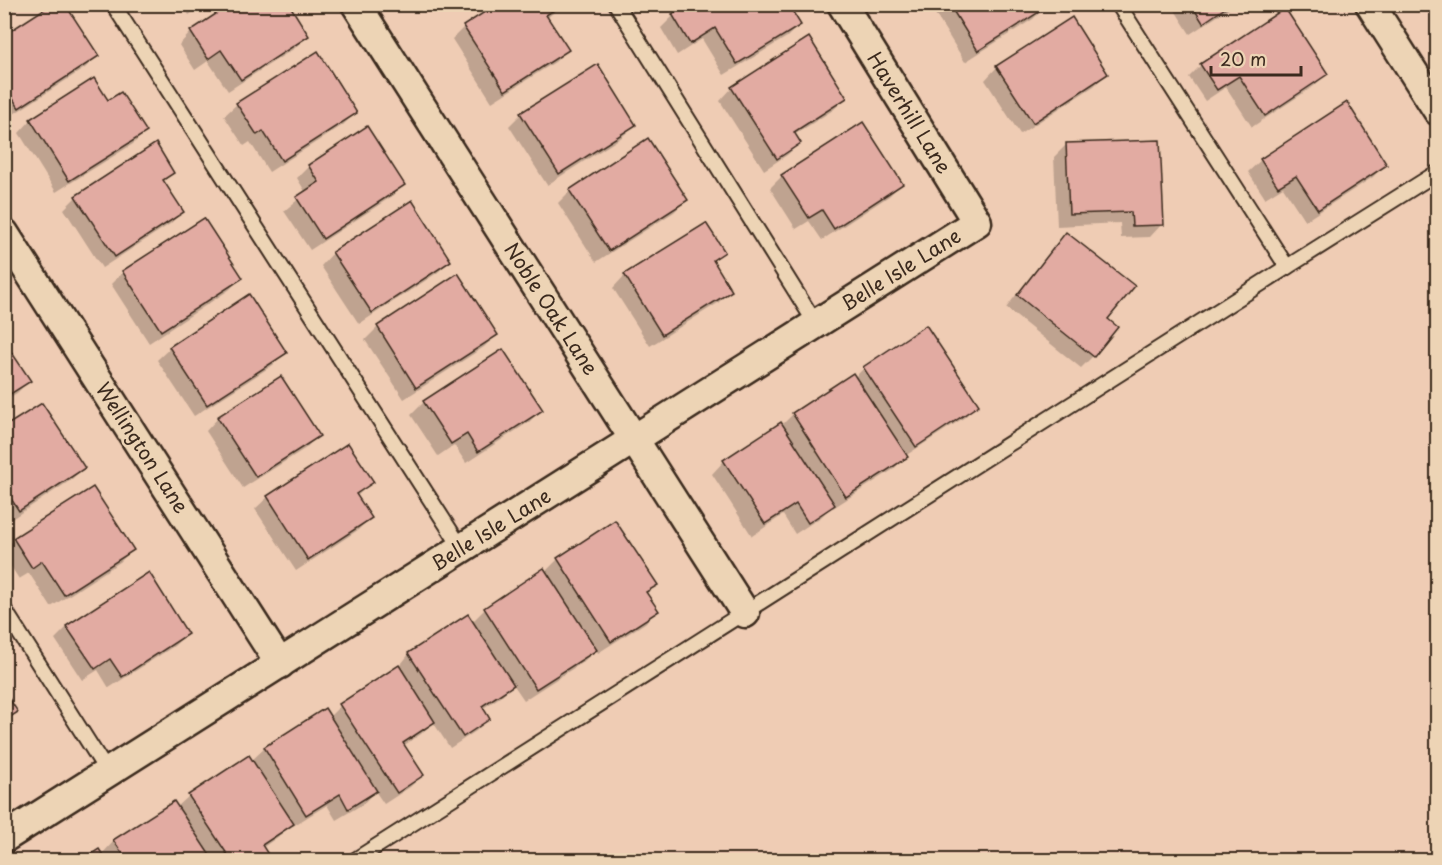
<svg xmlns="http://www.w3.org/2000/svg" width="1442" height="865" viewBox="0 0 1442 865" font-family="'Playpen Sans',sans-serif">
  <rect width="100%" height="100%" fill="#efccb4"/>
  <filter id="ink" filterUnits="userSpaceOnUse"><feTurbulence type="fractalNoise" baseFrequency=".0167" numOctaves="2"/><feDisplacementMap in="SourceGraphic" scale="12" xChannelSelector="R" yChannelSelector="G"/><feConvolveMatrix kernelMatrix="1 2 1 2 8 2 1 2 1" color-interpolation-filters="sRGB"/></filter>
  <g filter="url(#ink)">
    <!-- shadow -->
    <g fill="#0003">
      <path d="M 4,4 L 23,4 L 4,17 Z"/>
      <path d="M 182,4 L 205,4 L 189,15 Z"/>
      <path d="M 499,4 L 564,4 L 547,18 L 567,50 L 555,62 L 492,102 L 452,39 L 464,27 Z"/>
      <path d="M 691,4 L 799,25 L 787,37 L 724,75 L 702,39 L 677,55 L 661,28 L 673,16 Z"/>
      <path d="M 929,4 L 1044,4 L 1045,7 L 1033,19 L 965,62 Z"/>
      <path d="M 1151,4 L 1162,4 L 1155,9 Z"/>
      <path d="M 1171,4 L 1236,4 L 1190,34 Z"/>
      <path d="M 191,32 L 307,35 L 295,48 L 228,91 L 208,61 L 195,70 L 179,45 Z"/>
      <path d="M 4,37 L 97,56 L 85,68 L 6,119 L 4,116 Z"/>
      <path d="M 317,53 L 355,113 L 343,125 L 269,172 L 250,142 L 244,146 L 224,116 L 237,104 Z"/>
      <path d="M 1201,65 L 1326,74 L 1314,86 L 1252,127 L 1226,87 L 1205,101 L 1189,77 Z"/>
      <path d="M 997,67 L 1106,74 L 1094,86 L 1020,134 L 985,80 Z"/>
      <path d="M 732,88 L 846,98 L 833,110 L 794,135 L 800,143 L 787,155 L 764,170 L 720,101 Z"/>
      <path d="M 521,114 L 634,125 L 622,137 L 547,185 L 509,126 Z"/>
      <path d="M 31,120 L 145,132 L 133,144 L 56,192 L 19,133 Z"/>
      <path d="M 1066,145 L 1162,224 L 1150,237 L 1121,238 L 1120,223 L 1057,226 L 1054,157 Z"/>
      <path d="M 1261,160 L 1385,164 L 1373,177 L 1305,221 L 1283,187 L 1265,198 L 1248,172 Z"/>
      <path d="M 309,166 L 403,185 L 391,197 L 310,250 L 284,211 L 306,193 L 297,178 Z"/>
      <path d="M 173,172 L 163,182 L 182,212 L 170,224 L 102,268 L 64,209 L 76,197 Z"/>
      <path d="M 782,176 L 901,184 L 889,196 L 822,240 L 809,221 L 796,229 L 770,188 Z"/>
      <path d="M 570,191 L 686,200 L 674,212 L 596,262 L 558,203 Z"/>
      <path d="M 1066,234 L 1106,319 L 1093,356 L 1081,368 L 1006,308 L 1054,246 Z"/>
      <path d="M 723,252 L 712,262 L 730,291 L 718,303 L 650,346 L 613,288 L 625,275 Z"/>
      <path d="M 333,253 L 450,261 L 437,273 L 359,324 L 321,266 Z"/>
      <path d="M 123,272 L 241,278 L 229,290 L 149,343 L 111,284 Z"/>
      <path d="M 458,275 L 496,335 L 484,347 L 404,399 L 365,340 L 377,328 Z"/>
      <path d="M 4,343 L 29,381 L 17,393 L 4,401 Z"/>
      <path d="M 170,348 L 285,352 L 273,365 L 194,416 L 157,360 Z"/>
      <path d="M 503,351 L 541,410 L 529,422 L 466,463 L 454,445 L 438,456 L 411,415 L 424,402 Z"/>
      <path d="M 864,368 L 977,404 L 965,417 L 905,456 L 894,469 L 833,508 L 832,506 L 821,517 L 795,534 L 783,515 L 752,536 L 712,474 L 724,461 L 782,425 L 792,415 L 853,375 L 854,378 Z"/>
      <path d="M 218,418 L 318,435 L 306,448 L 243,488 L 206,431 Z"/>
      <path d="M 4,429 L 83,468 L 71,480 L 7,522 L 4,519 Z"/>
      <path d="M 372,482 L 356,497 L 370,518 L 358,530 L 296,571 L 255,509 L 268,497 Z"/>
      <path d="M 615,522 L 656,585 L 646,594 L 657,611 L 645,623 L 598,653 L 596,649 L 583,662 L 524,700 L 513,684 L 500,697 L 482,709 L 488,719 L 476,731 L 450,748 L 433,722 L 421,734 L 403,746 L 422,775 L 410,787 L 384,804 L 375,791 L 363,804 L 336,820 L 327,805 L 293,826 L 292,824 L 279,836 L 262,848 L 269,859 L 267,860 L 85,860 L 99,852 L 101,855 L 114,841 L 177,807 L 189,796 L 251,761 L 265,748 L 325,710 L 329,717 L 340,706 L 398,668 L 409,654 L 472,622 L 485,609 L 545,572 L 558,559 Z"/>
      <path d="M 14,540 L 132,550 L 120,562 L 51,607 L 29,573 L 19,579 L 4,556 L 4,549 Z"/>
      <path d="M 67,627 L 187,634 L 174,646 L 109,688 L 98,670 L 82,680 L 55,639 Z"/>
    </g>
    <!-- building -->
    <g fill="#e2aba2" stroke="#3b2a1e" stroke-width="1.5">
      <path d="M 4,4 L 19,4 L 4,14 Z"/>
      <path d="M 52,4 L 65,4 L 99,56 L 19,108 L 4,85 L 4,35 Z"/>
      <path d="M 231,4 L 289,4 L 309,36 L 241,80 L 221,50 L 208,59 L 190,31 Z"/>
      <path d="M 497,4 L 563,4 L 546,15 L 569,50 L 505,91 L 463,26 Z"/>
      <path d="M 688,4 L 788,4 L 801,25 L 737,64 L 715,28 L 690,44 L 672,14 Z"/>
      <path d="M 949,4 L 1046,4 L 1047,7 L 978,51 Z"/>
      <path d="M 1191,4 L 1231,4 L 1203,23 Z"/>
      <path d="M 1285,8 L 1328,74 L 1265,116 L 1239,76 L 1217,90 L 1200,64 Z"/>
      <path d="M 1072,17 L 1108,74 L 1033,123 L 996,66 Z"/>
      <path d="M 809,37 L 847,98 L 794,132 L 801,143 L 777,159 L 731,87 Z"/>
      <path d="M 318,51 L 357,113 L 282,161 L 263,131 L 257,135 L 236,103 Z"/>
      <path d="M 598,64 L 636,125 L 559,174 L 520,113 Z"/>
      <path d="M 94,78 L 108,100 L 121,92 L 147,132 L 69,181 L 30,119 Z"/>
      <path d="M 1347,102 L 1387,165 L 1318,210 L 1296,176 L 1278,187 L 1260,159 Z"/>
      <path d="M 863,122 L 903,184 L 834,229 L 822,210 L 809,218 L 781,175 Z"/>
      <path d="M 367,126 L 405,185 L 323,239 L 296,197 L 319,182 L 308,165 Z"/>
      <path d="M 648,138 L 688,200 L 609,251 L 569,190 Z"/>
      <path d="M 1160,140 L 1164,225 L 1132,226 L 1131,212 L 1069,214 L 1066,143 Z"/>
      <path d="M 156,143 L 174,173 L 163,180 L 184,212 L 115,257 L 75,196 Z"/>
      <path d="M 412,200 L 451,261 L 372,313 L 332,252 Z"/>
      <path d="M 204,218 L 243,278 L 161,331 L 122,271 Z"/>
      <path d="M 706,223 L 725,252 L 713,260 L 732,291 L 662,335 L 624,274 Z"/>
      <path d="M 1066,232 L 1135,286 L 1108,319 L 1118,327 L 1094,357 L 1017,295 Z"/>
      <path d="M 458,273 L 498,335 L 416,388 L 377,326 Z"/>
      <path d="M 249,294 L 287,353 L 207,405 L 169,347 Z"/>
      <path d="M 926,325 L 979,405 L 916,447 L 863,367 Z"/>
      <path d="M 4,341 L 31,381 L 4,398 Z"/>
      <path d="M 503,349 L 543,410 L 478,452 L 467,434 L 451,444 L 423,401 Z"/>
      <path d="M 853,373 L 908,457 L 846,497 L 792,413 Z"/>
      <path d="M 281,376 L 320,436 L 256,477 L 217,417 Z"/>
      <path d="M 42,403 L 85,468 L 19,511 L 4,488 L 4,427 Z"/>
      <path d="M 781,422 L 835,505 L 808,523 L 796,504 L 765,524 L 723,460 Z"/>
      <path d="M 348,443 L 374,482 L 356,494 L 372,518 L 308,560 L 267,496 Z"/>
      <path d="M 93,487 L 134,550 L 64,595 L 42,561 L 32,568 L 13,538 Z"/>
      <path d="M 615,520 L 658,585 L 646,592 L 659,611 L 611,642 L 557,558 Z"/>
      <path d="M 544,568 L 597,650 L 536,689 L 484,608 Z"/>
      <path d="M 149,572 L 188,634 L 122,677 L 110,659 L 95,669 L 66,626 Z"/>
      <path d="M 468,614 L 514,685 L 482,706 L 490,719 L 463,737 L 408,653 Z"/>
      <path d="M 399,665 L 435,722 L 403,743 L 424,775 L 397,793 L 339,704 Z"/>
      <path d="M 4,691 L 18,712 L 4,721 Z"/>
      <path d="M 325,708 L 377,791 L 348,809 L 340,794 L 306,815 L 264,747 Z"/>
      <path d="M 249,755 L 294,824 L 262,845 L 271,859 L 268,860 L 231,860 L 188,795 Z"/>
      <path d="M 174,801 L 213,860 L 127,860 L 113,840 Z"/>
      <path d="M 99,849 L 106,860 L 82,860 Z"/>
    </g>
    <g fill="none" stroke-linecap="round" stroke-linejoin="round">
      <defs>
        <g id="lane">
          <path d="M 113,4 L 462,549"/>
          <path d="M 616,4 L 816,324"/>
          <path d="M 1287,267 L 1438,172"/>
          <path d="M 4,609 L 108,773"/>
          <path d="M 355,860 L 1287,267 L 1118,4"/>
        </g>
        <g id="street">
          <path d="M 356,4 L 745,613"/>
          <path d="M 1370,4 L 1438,111"/>
          <path d="M 4,233 L 280,664"/>
          <path d="M 4,838 L 977,222 L 842,4"/>
        </g>
      </defs>
      <!-- lane casing -->
      <use href="#lane" stroke="#3b2a1e" stroke-width="18"/>
      <!-- street casing -->
      <use href="#street" stroke="#3b2a1e" stroke-width="33"/>
      <!-- lane -->
      <use href="#lane" stroke="#edd4b5" stroke-width="14"/>
      <!-- street -->
      <use href="#street" stroke="#edd4b5" stroke-width="28"/>
    </g>
  </g>
  <g text-anchor="middle" stroke-width="5" stroke-linejoin="round" paint-order="stroke">
    <!-- street labels -->
    <g font-size="20" fill="#3b2a1e" stroke="#edd4b5">
      <text transform="translate(909 113) rotate(58)" y="7">Haverhill Lane</text>
      <text transform="translate(901 270) rotate(-32)" y="7">Belle Isle Lane</text>
      <text transform="translate(551 309) rotate(57)" y="7">Noble Oak Lane</text>
      <text transform="translate(142 448) rotate(57)" y="7">Wellington Lane</text>
      <text transform="translate(491 530) rotate(-32)" y="7">Belle Isle Lane</text>
    </g>
  </g>
  <!-- margin -->
  <rect width="1442" height="865" fill="none" stroke="#edd4b5" stroke-width="24"/>
  <rect x="12" y="12" width="1418" height="841" fill="none" stroke="#3b2a1e" stroke-width="2" filter="url(#ink)"/>
  <!-- scale -->
  <path d="M1211 66v9h90v-9" fill="none" stroke="#3b2a1e" stroke-width="3"/>
  <text x="1220" y="66" font-size="18" fill="#3b2a1e" stroke="#edd4b5" stroke-width="4.5" paint-order="stroke">20 m</text>
</svg>
